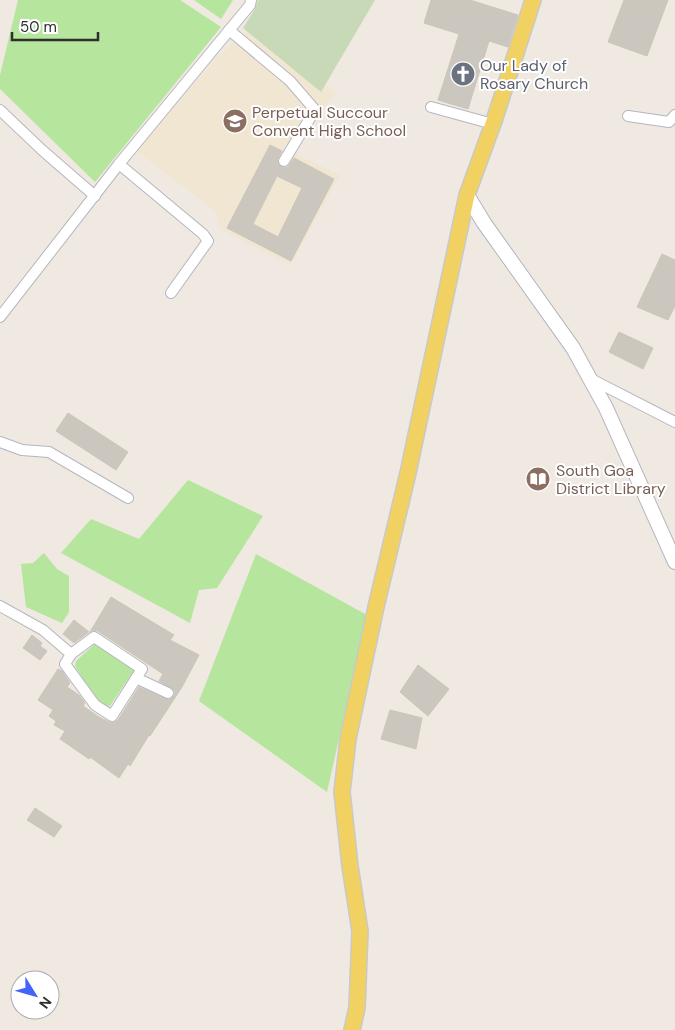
<svg xmlns="http://www.w3.org/2000/svg" width="675" height="1030" viewBox="0 0 675 1030" font-family="'DM Sans',sans-serif">
  <rect width="100%" height="100%" fill="#efe9e1"/>
  <!-- education -->
  <path fill="#f0e6d1" d="M 248,29 L 336,93 L 283,148 L 340,175 L 291,265 L 220,229 L 217,212 L 135,150 L 216,59 Z"/>
  <!-- green -->
  <g fill="#b6e59e">
    <path d="M 18,0 L 180,0 L 221,27 L 95,182 L 0,89 L 0,75 Z"/>
    <path d="M 194,0 L 233,0 L 221,19 Z"/>
    <path d="M 188,480 L 263,516 L 217,588 L 199,590 L 190,623 L 61,553 L 91,519 L 139,539 Z"/>
    <path d="M 44,553 L 57,569 L 69,576 L 69,612 L 62,623 L 26,607 L 21,564 L 33,563 Z"/>
    <path d="M 256,554 L 367,615 L 327,792 L 199,701 Z"/>
    <path d="M 97,642 L 135,669 L 109,707 L 97,703 L 75,666 L 76,661 Z"/>
  </g>
  <!-- cemetery -->
  <path fill="#c8d9b8" d="M 258,0 L 375,0 L 321,92 L 243,28 L 255,9 Z"/>
  <!-- building -->
  <g fill="#cbc7bf" stroke="#cbc5ba" fill-rule="evenodd">
    <path d="M 431,0 L 470,0 L 518,15 L 508,47 L 489,41 L 468,109 L 438,100 L 459,34 L 424,23 Z"/>
    <path d="M 624,0 L 668,0 L 647,56 L 608,42 Z"/>
    <path d="M 270,145 L 282,151 L 277,160 L 278,164 L 281,167 L 284,168 L 288,167 L 294,158 L 334,179 L 291,261 L 227,228 ZM 277,176 L 302,188 L 278,237 L 253,224 Z"/>
    <path d="M 662,254 L 675,260 L 675,306 L 668,320 L 637,307 Z"/>
    <path d="M 619,332 L 653,348 L 643,369 L 609,352 Z"/>
    <path d="M 68,413 L 128,452 L 116,470 L 56,431 Z"/>
    <path d="M 111,597 L 174,635 L 170,640 L 199,655 L 182,687 L 150,736 L 149,735 L 130,766 L 128,764 L 119,778 L 90,757 L 89,759 L 60,739 L 65,731 L 54,725 L 56,721 L 49,716 L 53,710 L 38,700 L 58,669 L 62,671 L 70,683 L 67,687 L 79,695 L 85,703 L 83,706 L 99,717 L 111,723 L 115,722 L 118,720 L 139,687 L 166,699 L 169,700 L 174,696 L 175,692 L 173,689 L 159,681 L 163,674 L 98,631 L 93,630 L 90,632 Z"/>
    <path d="M 74,620 L 89,632 L 74,643 L 63,634 Z"/>
    <path d="M 32,635 L 42,643 L 40,646 L 47,651 L 40,660 L 23,648 Z"/>
    <path d="M 418,665 L 449,689 L 428,716 L 400,692 Z"/>
    <path d="M 390,710 L 422,718 L 416,749 L 381,739 Z"/>
    <path d="M 35,808 L 62,826 L 54,837 L 27,820 Z"/>
  </g>
  <g fill="none" stroke-linecap="round" stroke-linejoin="round">
    <defs>
      <g id="street">
        <path d="M 229,30 L 290,81 L 315,110 L 284,161"/>
        <path d="M 431,107 L 493,124"/>
        <path d="M 0,110 L 42,150 L 95,196"/>
        <path d="M 628,116 L 669,122 L 675,115"/>
        <path d="M 119,164 L 203,234 L 208,241 L 171,293"/>
        <path d="M 0,317 L 119,164 L 250,5 L 251,0"/>
        <path d="M 589,378 L 675,422"/>
        <path d="M 0,442 L 22,450 L 49,452 L 128,498"/>
        <path d="M 0,606 L 43,630 L 71,654"/>
        <path d="M 94,637 L 142,669 L 112,716 L 95,705 L 65,664 L 71,654 Z"/>
        <path d="M 136,678 L 168,693"/>
      </g>
      <path id="secondary" d="M 467,195 L 484,223 L 573,348 L 606,408 L 675,562"/>
      <path id="primary" d="M 352,1030 L 357,1008 L 360,931 L 350,866 L 342,792 L 348,739 L 376,607 L 408,473 L 467,195 L 494,121 L 533,0"/>
    </defs>
    <!-- street casing -->
    <use href="#street" stroke="#b4b7c1" stroke-width="12"/>
    <!-- secondary casing -->
    <use href="#secondary" stroke="#b4b7c1" stroke-width="16"/>
    <!-- primary casing -->
    <use href="#primary" stroke="#c9c9c9" stroke-width="18"/>
    <!-- street -->
    <use href="#street" stroke="#fff" stroke-width="10"/>
    <!-- secondary -->
    <use href="#secondary" stroke="#fff" stroke-width="14"/>
    <!-- primary -->
    <use href="#primary" stroke="#f2d163" stroke-width="15"/>
  </g>
  <!-- icons -->
  <defs>
    <symbol id="church-disc" viewBox="-11 -11 22 22"><circle r="9.5" fill="#6b7280" stroke="#fff"/><path d="M-1.2-6h2.4v3.5h3.3v2.4h-3.3V6h-2.4V-.1h-3.3v-2.4h3.3Z" fill="#fff"/></symbol>
    <symbol id="school-disc" viewBox="-11 -11 22 22"><circle r="9.5" fill="#8d6e63" stroke="#fff"/><path d="M0-5L7-2L0 1L-7-2ZM-4 1L0 2.5L4 1V4Q0 6-4 4Z" fill="#fff"/></symbol>
    <symbol id="library-disc" viewBox="-11 -11 22 22"><circle r="9.5" fill="#8d6e63" stroke="#fff"/><path d="M-6-4Q-3-5.5-.7-3.5V5Q-3 3-6 4ZM6-4Q3-5.5 .7-3.5V5Q3 3 6 4Z" fill="#fff"/></symbol>
  </defs>
  <g fill-rule="evenodd">
    <use href="#church-disc" x="449" y="60" width="28" height="28"/>
    <use href="#school-disc" x="221" y="107" width="28" height="28"/>
    <use href="#library-disc" x="524" y="465" width="28" height="28"/>
  </g>
  <g text-anchor="middle" stroke-width="4" stroke-linejoin="round" paint-order="stroke">
    <!-- worship labels -->
    <g font-size="16" fill="#5b616d" stroke="#fff" text-anchor="start">
      <text x="480" y="71">Our Lady of<tspan x="480" dy="18">Rosary Church</tspan></text>
    </g>
    <!-- education labels -->
    <g font-size="16" fill="#785e54" stroke="#fff" text-anchor="start">
      <text x="252" y="118">Perpetual Succour<tspan x="252" dy="18">Convent High School</tspan></text>
      <text x="556" y="476">South Goa<tspan x="556" dy="18">District Library</tspan></text>
    </g>
  </g>
  <!-- north arrow -->
  <g transform="translate(35 995) rotate(127)"><circle r="24" fill="#ffffff" stroke="#ababab"/>
  <path d="M0-4L9 19L0 12L-9 19Z" fill="#4264fb"/>
  <text y="-8" font-size="14" font-weight="bold" text-anchor="middle" fill="#2e2e2e">N</text>
  </g>
  <!-- scale -->
  <path d="M12 32v8h86v-8" fill="none" stroke="#2e2e2e" stroke-width="2.5"/>
  <text x="20" y="32" font-size="15" fill="#2e2e2e" stroke="#ffffff" stroke-width="4" paint-order="stroke">50 m</text>
</svg>
